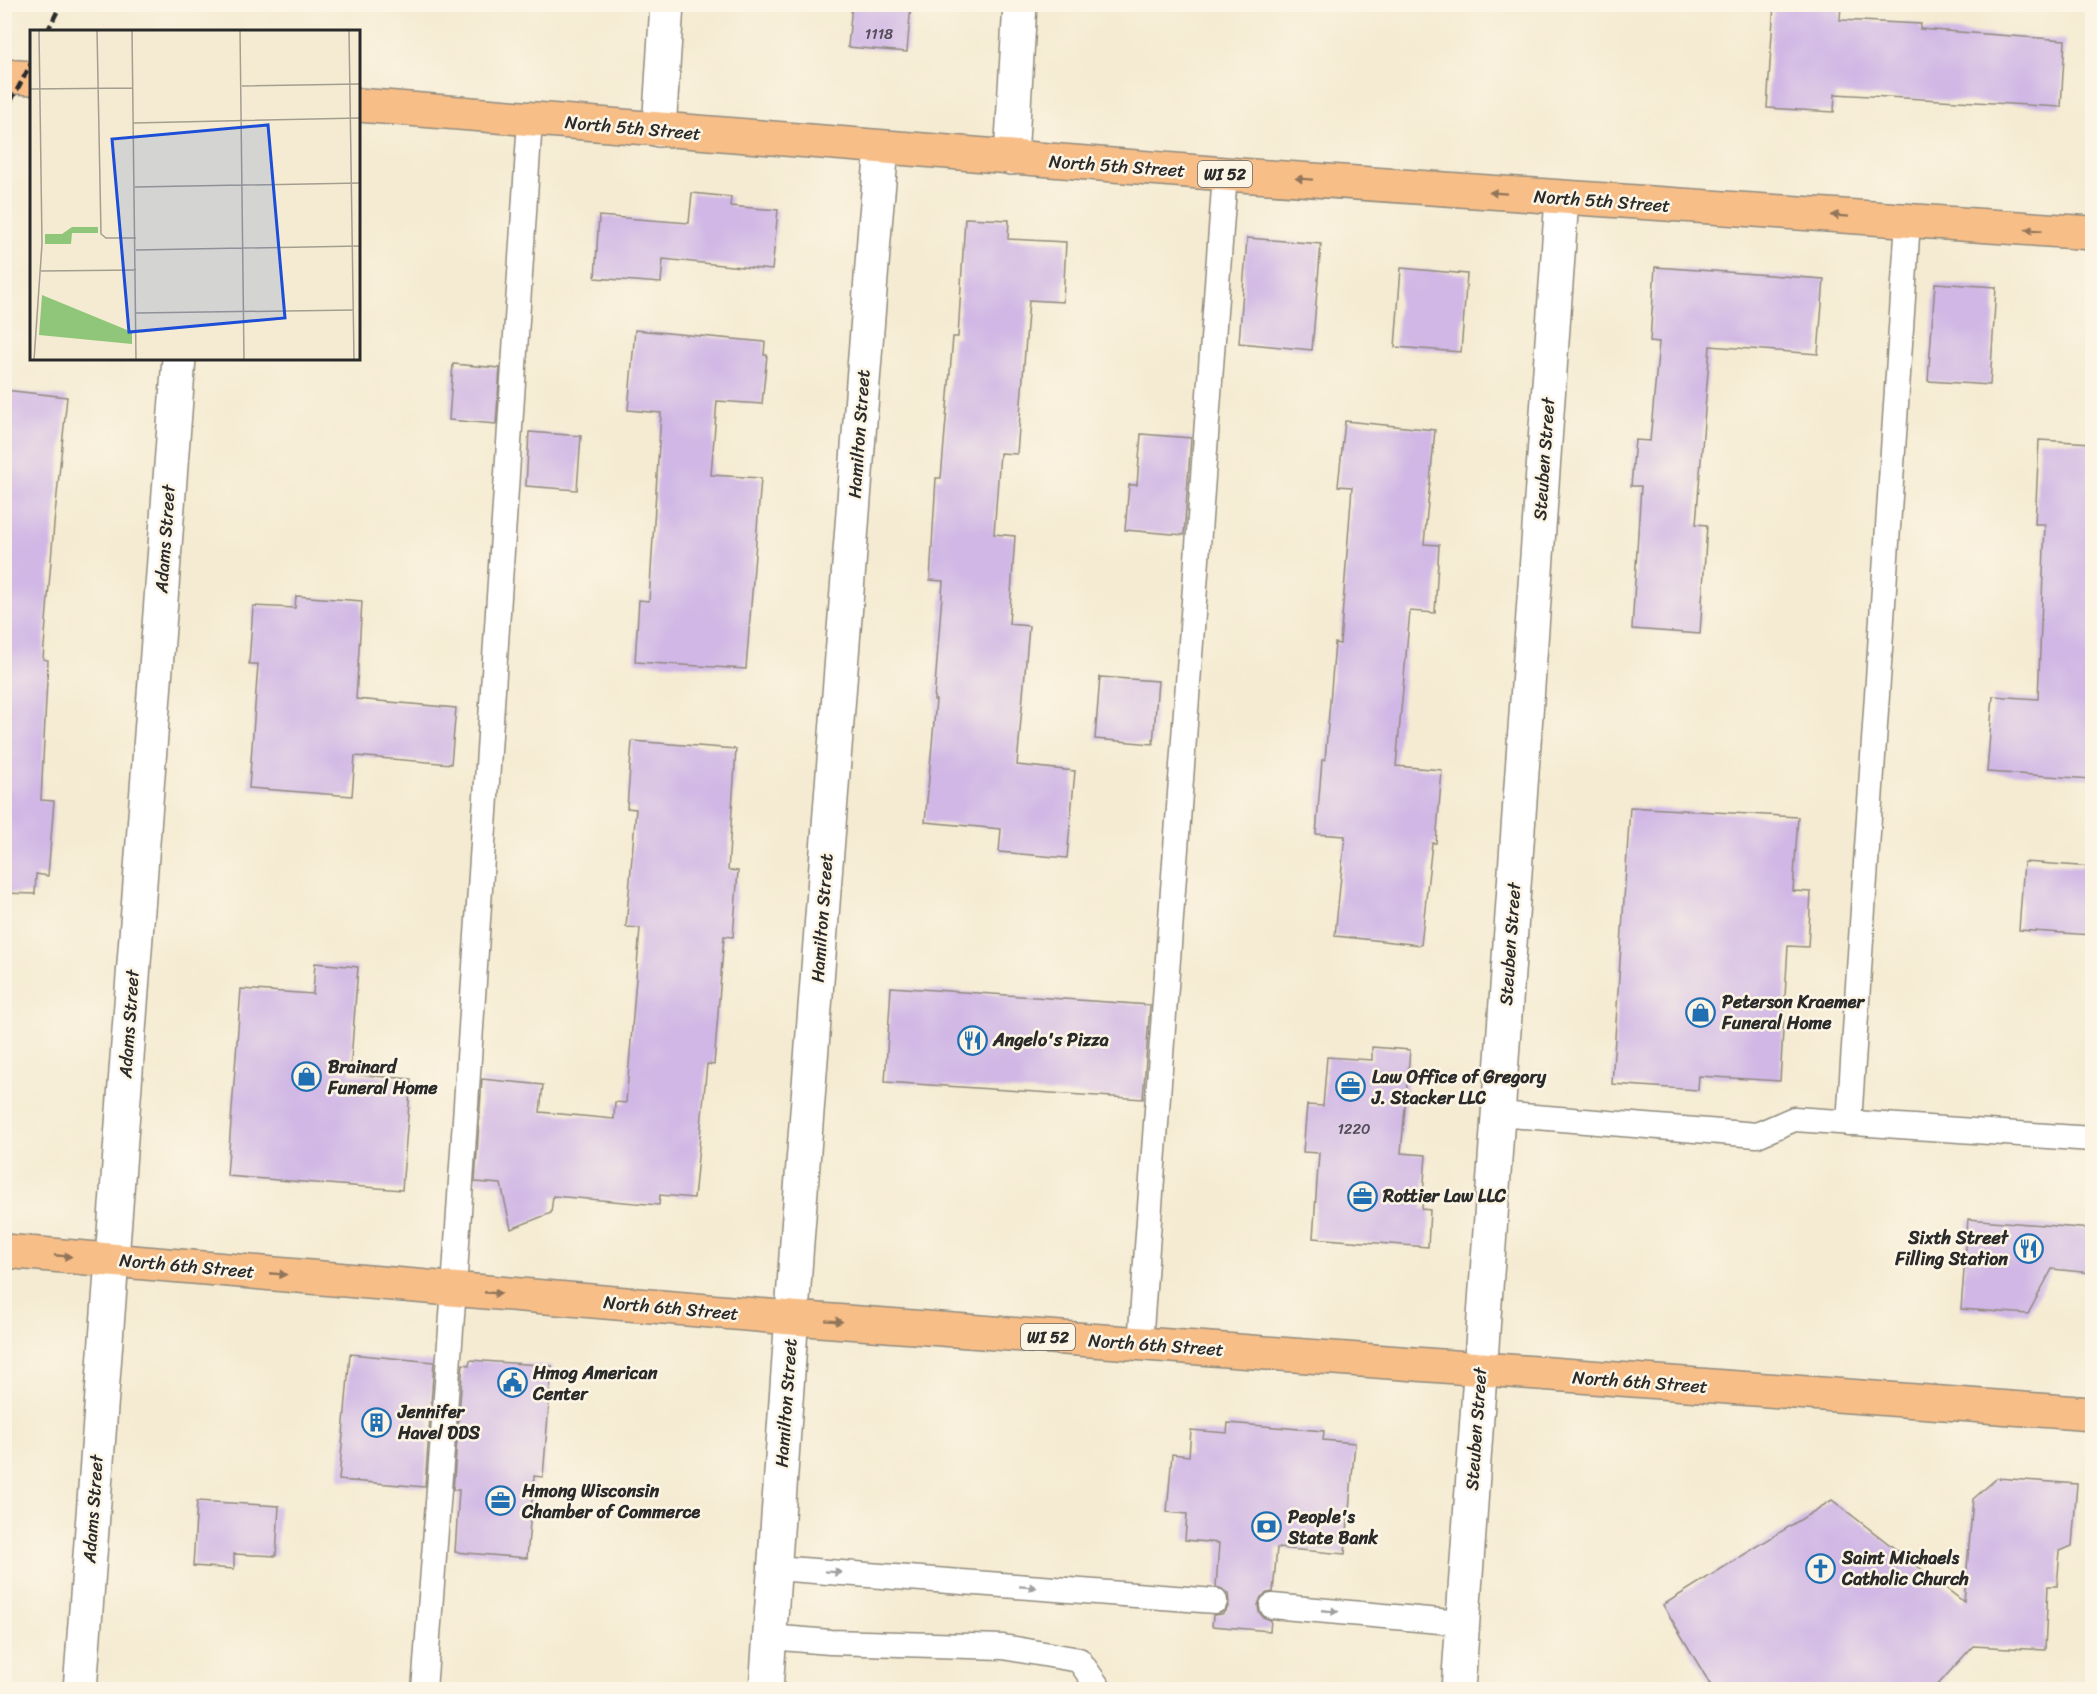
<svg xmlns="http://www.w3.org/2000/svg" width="2097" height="1694" viewBox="0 0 2097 1694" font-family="Sriracha,sans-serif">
  <rect width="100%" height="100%" fill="#fcf5e5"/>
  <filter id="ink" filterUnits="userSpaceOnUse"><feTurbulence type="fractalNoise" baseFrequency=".0167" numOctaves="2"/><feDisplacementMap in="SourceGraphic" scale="12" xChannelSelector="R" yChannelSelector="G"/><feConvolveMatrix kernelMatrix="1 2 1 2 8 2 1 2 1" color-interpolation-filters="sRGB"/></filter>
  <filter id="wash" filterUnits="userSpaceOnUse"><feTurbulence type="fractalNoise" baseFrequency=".008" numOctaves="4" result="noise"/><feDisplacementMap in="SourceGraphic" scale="24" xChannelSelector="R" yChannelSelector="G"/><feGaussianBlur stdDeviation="1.35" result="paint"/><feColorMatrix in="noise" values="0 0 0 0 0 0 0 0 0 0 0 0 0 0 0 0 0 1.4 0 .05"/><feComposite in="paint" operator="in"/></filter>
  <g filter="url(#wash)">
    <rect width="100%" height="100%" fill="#f5ebd2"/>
    <g id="blocks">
      <!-- building -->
      <g fill="#d0b7e5">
        <path d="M 852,4 L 911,4 L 907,52 L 848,47 Z"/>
        <path d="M 1774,4 L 1841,4 L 1840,20 L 1921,24 L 1920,29 L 2065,40 L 2061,107 L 1835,94 L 1834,112 L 1767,108 Z"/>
        <path d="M 692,193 L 731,197 L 730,206 L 778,210 L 772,270 L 663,259 L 661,283 L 595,278 L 599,216 L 689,223 Z"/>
        <path d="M 965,218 L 1009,220 L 1008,239 L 1066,242 L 1063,302 L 1029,300 L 1017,454 L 1000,453 L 994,534 L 1015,536 L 1009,624 L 1029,626 L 1017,765 L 1075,771 L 1067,858 L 999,852 L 1001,829 L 925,822 L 936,700 L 934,700 L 943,581 L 930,580 L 936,478 L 941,478 L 953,337 L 958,337 Z"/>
        <path d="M 1247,238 L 1321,244 L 1312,350 L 1239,343 Z"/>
        <path d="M 1655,267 L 1824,279 L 1818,354 L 1710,346 L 1696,524 L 1707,525 L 1700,634 L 1632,629 L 1641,486 L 1631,486 L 1635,440 L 1650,441 L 1659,342 L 1650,341 Z"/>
        <path d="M 1401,268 L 1467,274 L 1461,352 L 1395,347 Z"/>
        <path d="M 1935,283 L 1996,287 L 1990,385 L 1928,381 Z"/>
        <path d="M 635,330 L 765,342 L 764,355 L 767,355 L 762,404 L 717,401 L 711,475 L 761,478 L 746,669 L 635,662 L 639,600 L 649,601 L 661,413 L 628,410 Z"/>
        <path d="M 453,364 L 500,368 L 496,424 L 449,420 Z"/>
        <path d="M 4,390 L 67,397 L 54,524 L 43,659 L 48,660 L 41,800 L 54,801 L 48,876 L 36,874 L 35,894 L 4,893 Z"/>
        <path d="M 1345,421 L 1435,430 L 1424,544 L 1439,545 L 1435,613 L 1410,611 L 1396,766 L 1442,770 L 1436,843 L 1432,843 L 1421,945 L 1335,936 L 1345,836 L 1316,834 L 1322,760 L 1325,760 L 1335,643 L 1340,644 L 1352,487 L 1338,486 Z"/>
        <path d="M 529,432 L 581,436 L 577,490 L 526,486 Z"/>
        <path d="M 1141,434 L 1191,438 L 1184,535 L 1125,530 L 1129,485 L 1137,485 Z"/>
        <path d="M 2039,440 L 2092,443 L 2092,779 L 1987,772 L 1993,696 L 2038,699 L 2045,524 L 2035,524 Z"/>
        <path d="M 296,596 L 362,601 L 356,699 L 456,708 L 451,764 L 355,756 L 352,796 L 249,788 L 258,664 L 249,664 L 253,606 L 295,608 Z"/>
        <path d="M 1100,677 L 1158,681 L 1153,744 L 1095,739 Z"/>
        <path d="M 632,741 L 736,749 L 728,870 L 738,871 L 733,937 L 724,936 L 714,1065 L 707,1064 L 694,1198 L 660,1195 L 659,1205 L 553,1196 L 551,1213 L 511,1229 L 501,1184 L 475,1182 L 482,1079 L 543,1085 L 540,1112 L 614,1119 L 615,1102 L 626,1103 L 640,928 L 626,927 L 636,809 L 627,808 Z"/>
        <path d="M 1630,807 L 1798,817 L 1793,891 L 1811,892 L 1808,947 L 1788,946 L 1780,1081 L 1699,1076 L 1698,1090 L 1612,1084 Z"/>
        <path d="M 2024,862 L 2092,867 L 2092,935 L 2019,930 Z"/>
        <path d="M 315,963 L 358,967 L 350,1074 L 411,1079 L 402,1190 L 227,1176 L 241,989 L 313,994 Z"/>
        <path d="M 891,987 L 1150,1005 L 1143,1099 L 885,1082 Z"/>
        <path d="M 1372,1047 L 1410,1050 L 1401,1153 L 1426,1155 L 1422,1209 L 1430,1210 L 1428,1247 L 1313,1238 L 1319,1153 L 1303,1152 L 1307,1105 L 1323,1106 L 1327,1057 L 1372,1060 Z"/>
        <path d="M 1968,1219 L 2092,1229 L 2092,1273 L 2052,1269 L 2028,1314 L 1961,1309 Z"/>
        <path d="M 350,1354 L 434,1362 L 425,1487 L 339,1480 Z"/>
        <path d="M 470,1360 L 552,1366 L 543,1477 L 534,1476 L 527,1558 L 455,1552 L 459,1490 L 453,1490 L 463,1364 L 469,1365 Z"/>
        <path d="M 1228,1423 L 1324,1431 L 1323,1440 L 1355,1443 L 1345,1554 L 1277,1548 L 1273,1592 L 1267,1593 L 1261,1597 L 1258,1605 L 1259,1612 L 1263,1617 L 1271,1620 L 1270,1631 L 1212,1626 L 1213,1615 L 1222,1614 L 1227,1609 L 1229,1603 L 1228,1594 L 1222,1589 L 1216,1587 L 1219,1543 L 1185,1540 L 1187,1514 L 1167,1512 L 1172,1454 L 1189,1456 L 1191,1430 L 1227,1433 Z"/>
        <path d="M 1997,1478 L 2077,1484 L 2072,1546 L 2060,1551 L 2057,1586 L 2048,1586 L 2045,1650 L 1973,1646 L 1934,1689 L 1713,1689 L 1663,1605 L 1832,1500 L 1964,1602 L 1973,1499 Z"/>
        <path d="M 197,1501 L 279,1506 L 276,1556 L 234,1554 L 234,1569 L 193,1566 Z"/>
      </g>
    </g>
  </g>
  <g filter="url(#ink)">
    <use href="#blocks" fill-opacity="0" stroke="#908b7e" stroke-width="1.5"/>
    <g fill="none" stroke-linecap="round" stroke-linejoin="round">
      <defs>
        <g id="lane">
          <path d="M 1498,1114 L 1757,1135 L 1794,1119 L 2092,1139"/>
          <path d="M 1849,1123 L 1908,221"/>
          <path d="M 1140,1344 L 1225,174"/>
          <path d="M 775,1568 L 1215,1601"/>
          <path d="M 1272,1606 L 1462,1623"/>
          <path d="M 769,1637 L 830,1642 L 1003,1647 L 1079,1660 L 1100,1690"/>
          <path d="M 424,1690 L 454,1289 L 530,120"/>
        </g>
        <g id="street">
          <path d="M 659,130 L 667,4"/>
          <path d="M 1011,158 L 1020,4"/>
          <path d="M 80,1690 L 179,358"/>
          <path d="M 766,1690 L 797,1242 L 875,226 L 882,148"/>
          <path d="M 1458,1690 L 1562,198"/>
        </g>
        <g id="primary">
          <path d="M 4,76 L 32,78"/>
          <path d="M 358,105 L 1225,174 L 2092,233"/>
          <path d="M 4,1251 L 792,1318 L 2092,1414"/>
        </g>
      </defs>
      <!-- lane casing -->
      <use href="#lane" stroke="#908b7e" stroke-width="27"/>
      <!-- street casing -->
      <use href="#street" stroke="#908b7e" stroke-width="36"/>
      <!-- primary casing -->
      <use href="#primary" stroke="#908b7e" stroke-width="36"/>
      <!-- lane -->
      <use href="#lane" stroke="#fff" stroke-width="24"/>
      <!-- street -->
      <use href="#street" stroke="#fff" stroke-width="33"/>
      <!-- primary -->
      <use href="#primary" stroke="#f7be88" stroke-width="33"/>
      <!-- rail -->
      <g stroke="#2b2b2b" stroke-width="4.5" stroke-dasharray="9 4.5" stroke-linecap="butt">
        <path d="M 47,32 L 61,4"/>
        <path d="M 4,114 L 32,62"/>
      </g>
    </g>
    <!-- one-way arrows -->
    <defs><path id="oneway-solid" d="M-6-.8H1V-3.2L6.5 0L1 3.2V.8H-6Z" transform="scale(1.5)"/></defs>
    <g fill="#91745a">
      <use href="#oneway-solid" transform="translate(1304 179) rotate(-176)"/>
      <use href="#oneway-solid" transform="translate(1498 193) rotate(-176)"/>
      <use href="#oneway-solid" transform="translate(1840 216) rotate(-176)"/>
      <use href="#oneway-solid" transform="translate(2034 230) rotate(-176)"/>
      <use href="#oneway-solid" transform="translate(63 1256) rotate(5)"/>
      <use href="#oneway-solid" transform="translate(278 1274) rotate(5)"/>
      <use href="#oneway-solid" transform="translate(493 1293) rotate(5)"/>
      <use href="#oneway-solid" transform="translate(834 1321) rotate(4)"/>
    </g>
    <g fill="#a0a0a0">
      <use href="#oneway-solid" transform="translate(833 1572) rotate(4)"/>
      <use href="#oneway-solid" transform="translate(1028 1587) rotate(4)"/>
      <use href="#oneway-solid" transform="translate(1330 1611) rotate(5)"/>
    </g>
  </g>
  <!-- icons -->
  <defs>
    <symbol id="shop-ring" viewBox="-11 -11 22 22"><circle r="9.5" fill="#fcf5e5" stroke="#1f6fb2" stroke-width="1.5"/><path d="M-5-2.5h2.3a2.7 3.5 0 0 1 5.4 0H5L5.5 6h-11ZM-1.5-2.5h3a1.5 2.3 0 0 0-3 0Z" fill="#1f6fb2"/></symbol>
    <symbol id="restaurant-ring" viewBox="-11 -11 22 22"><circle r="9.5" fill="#fcf5e5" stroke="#1f6fb2" stroke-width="1.5"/><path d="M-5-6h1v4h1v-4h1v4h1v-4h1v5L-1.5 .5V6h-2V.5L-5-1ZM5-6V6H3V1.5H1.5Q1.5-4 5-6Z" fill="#1f6fb2"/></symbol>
    <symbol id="office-ring" viewBox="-11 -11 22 22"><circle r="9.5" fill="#fcf5e5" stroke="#1f6fb2" stroke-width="1.5"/><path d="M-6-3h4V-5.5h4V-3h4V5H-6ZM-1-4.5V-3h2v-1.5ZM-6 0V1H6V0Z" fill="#1f6fb2"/></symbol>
    <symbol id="civic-ring" viewBox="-11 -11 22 22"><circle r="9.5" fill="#fcf5e5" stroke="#1f6fb2" stroke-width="1.5"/><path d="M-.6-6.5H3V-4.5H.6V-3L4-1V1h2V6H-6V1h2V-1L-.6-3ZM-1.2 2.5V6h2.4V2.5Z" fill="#1f6fb2"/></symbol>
    <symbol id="building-ring" viewBox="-11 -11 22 22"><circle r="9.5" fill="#fcf5e5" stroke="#1f6fb2" stroke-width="1.5"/><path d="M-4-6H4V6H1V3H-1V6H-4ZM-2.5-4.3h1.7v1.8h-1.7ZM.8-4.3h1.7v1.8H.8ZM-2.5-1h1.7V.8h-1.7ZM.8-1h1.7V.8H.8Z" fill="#1f6fb2"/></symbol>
    <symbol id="bank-ring" viewBox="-11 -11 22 22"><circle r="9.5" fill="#fcf5e5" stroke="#1f6fb2" stroke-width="1.5"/><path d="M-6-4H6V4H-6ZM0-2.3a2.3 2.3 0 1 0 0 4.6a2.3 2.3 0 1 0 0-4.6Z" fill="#1f6fb2"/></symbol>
    <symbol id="church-ring" viewBox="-11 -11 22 22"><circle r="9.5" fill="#fcf5e5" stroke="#1f6fb2" stroke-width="1.5"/><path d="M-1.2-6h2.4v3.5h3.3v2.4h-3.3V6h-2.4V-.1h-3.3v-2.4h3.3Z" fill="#1f6fb2"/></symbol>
  </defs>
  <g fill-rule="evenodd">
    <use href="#shop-ring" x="1684" y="996" width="33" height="33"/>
    <use href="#restaurant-ring" x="956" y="1024" width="33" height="33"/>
    <use href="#shop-ring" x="290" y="1060" width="33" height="33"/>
    <use href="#office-ring" x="1334" y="1070" width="33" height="33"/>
    <use href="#office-ring" x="1346" y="1180" width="33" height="33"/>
    <use href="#restaurant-ring" x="2012" y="1232" width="33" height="33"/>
    <use href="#civic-ring" x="496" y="1366" width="33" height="33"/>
    <use href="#building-ring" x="360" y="1406" width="33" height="33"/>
    <use href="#office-ring" x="484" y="1484" width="33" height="33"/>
    <use href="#bank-ring" x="1250" y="1510" width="33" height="33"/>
    <use href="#church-ring" x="1804" y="1552" width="33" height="33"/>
  </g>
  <g text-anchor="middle" stroke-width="5" stroke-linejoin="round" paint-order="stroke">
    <!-- number labels -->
    <g font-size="15" fill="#544e5a">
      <text x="879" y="39">1118</text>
      <text x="1354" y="1134">1220</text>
    </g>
    <!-- shield labels -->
    <g fill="#fcf5e5" stroke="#6a6863" stroke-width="1.5">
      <rect x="1198" y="161" width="54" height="26" rx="4.5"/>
      <rect x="1021" y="1324" width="54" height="26" rx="4.5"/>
    </g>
    <g font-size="16" font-weight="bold" fill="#2b2b2b">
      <text x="1225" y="180">WI 52</text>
      <text x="1048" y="1343">WI 52</text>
    </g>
    <!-- street labels -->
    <g font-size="18" fill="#2b2b2b" stroke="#fcf5e5">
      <text transform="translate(633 128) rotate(5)" y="6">North 5th Street</text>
      <text transform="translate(1117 166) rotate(4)" y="6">North 5th Street</text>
      <text transform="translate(1602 201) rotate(4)" y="6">North 5th Street</text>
      <text transform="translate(859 434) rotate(-86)" y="6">Hamilton Street</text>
      <text transform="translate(1544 459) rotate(-86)" y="6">Steuben Street</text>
      <text transform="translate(165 539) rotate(-86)" y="6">Adams Street</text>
      <text transform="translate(822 918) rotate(-86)" y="6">Hamilton Street</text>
      <text transform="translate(1510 944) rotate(-86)" y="6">Steuben Street</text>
      <text transform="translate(129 1024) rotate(-86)" y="6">Adams Street</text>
      <text transform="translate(187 1266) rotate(5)" y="6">North 6th Street</text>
      <text transform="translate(671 1308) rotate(5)" y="6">North 6th Street</text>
      <text transform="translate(1156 1345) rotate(4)" y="6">North 6th Street</text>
      <text transform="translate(1640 1382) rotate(4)" y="6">North 6th Street</text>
      <text transform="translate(786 1403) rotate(-86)" y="6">Hamilton Street</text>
      <text transform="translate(1476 1429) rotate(-86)" y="6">Steuben Street</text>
      <text transform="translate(93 1509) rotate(-86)" y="6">Adams Street</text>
    </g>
    <!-- poi labels -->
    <g font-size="18" font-weight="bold" fill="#2b2b2b" stroke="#fcf5e5" text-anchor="start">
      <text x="1722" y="1008">Peterson Kraemer<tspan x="1722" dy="21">Funeral Home</tspan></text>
      <text x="993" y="1046">Angelo's Pizza</text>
      <text x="328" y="1073">Brainard<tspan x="328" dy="21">Funeral Home</tspan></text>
      <text x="1372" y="1083">Law Office of Gregory<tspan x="1372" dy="21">J. Stacker LLC</tspan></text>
      <text x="1383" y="1202">Rottier Law LLC</text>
      <text x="2008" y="1244" text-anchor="end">Sixth Street<tspan x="2008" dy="21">Filling Station</tspan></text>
      <text x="533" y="1379">Hmog American<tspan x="533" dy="21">Center</tspan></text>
      <text x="398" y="1418">Jennifer<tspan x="398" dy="21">Havel DDS</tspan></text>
      <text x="522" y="1497">Hmong Wisconsin<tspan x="522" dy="21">Chamber of Commerce</tspan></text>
      <text x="1288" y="1523">People's<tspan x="1288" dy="21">State Bank</tspan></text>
      <text x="1842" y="1564">Saint Michaels<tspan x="1842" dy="21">Catholic Church</tspan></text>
    </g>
  </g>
  <!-- overview -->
  <g transform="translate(30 30)">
    <rect width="330" height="330" fill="#f5ebd2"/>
    <path d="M 42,197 L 68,197 L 68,203 L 42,203 L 41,214 L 15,214 L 15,204 L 32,204 ZM 12,265 L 102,302 L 102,314 L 9,305 Z" fill="#90c679"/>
    <path fill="none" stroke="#a49e8f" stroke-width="1.5" d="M 67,0 L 71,204 L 76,208 L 106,208M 102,0 L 106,330M 210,0 L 214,330M 319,0 L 324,330M 212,56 L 330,54M 0,59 L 103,58M 103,93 L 330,88M 105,157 L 330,153M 106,220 L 330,216M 11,241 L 106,240M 106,283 L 324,280M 4,330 L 12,214 L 9,0"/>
    <path fill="#1d4ed8" fill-opacity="0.15" stroke="#1d4ed8" stroke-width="3" d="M 238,95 L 255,288 L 99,302 L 82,109 Z"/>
    <rect width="330" height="330" fill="none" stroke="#2b2b2b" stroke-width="3"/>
  </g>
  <!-- margin -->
  <rect width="2097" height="1694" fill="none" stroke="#fcf5e5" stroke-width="24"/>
</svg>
